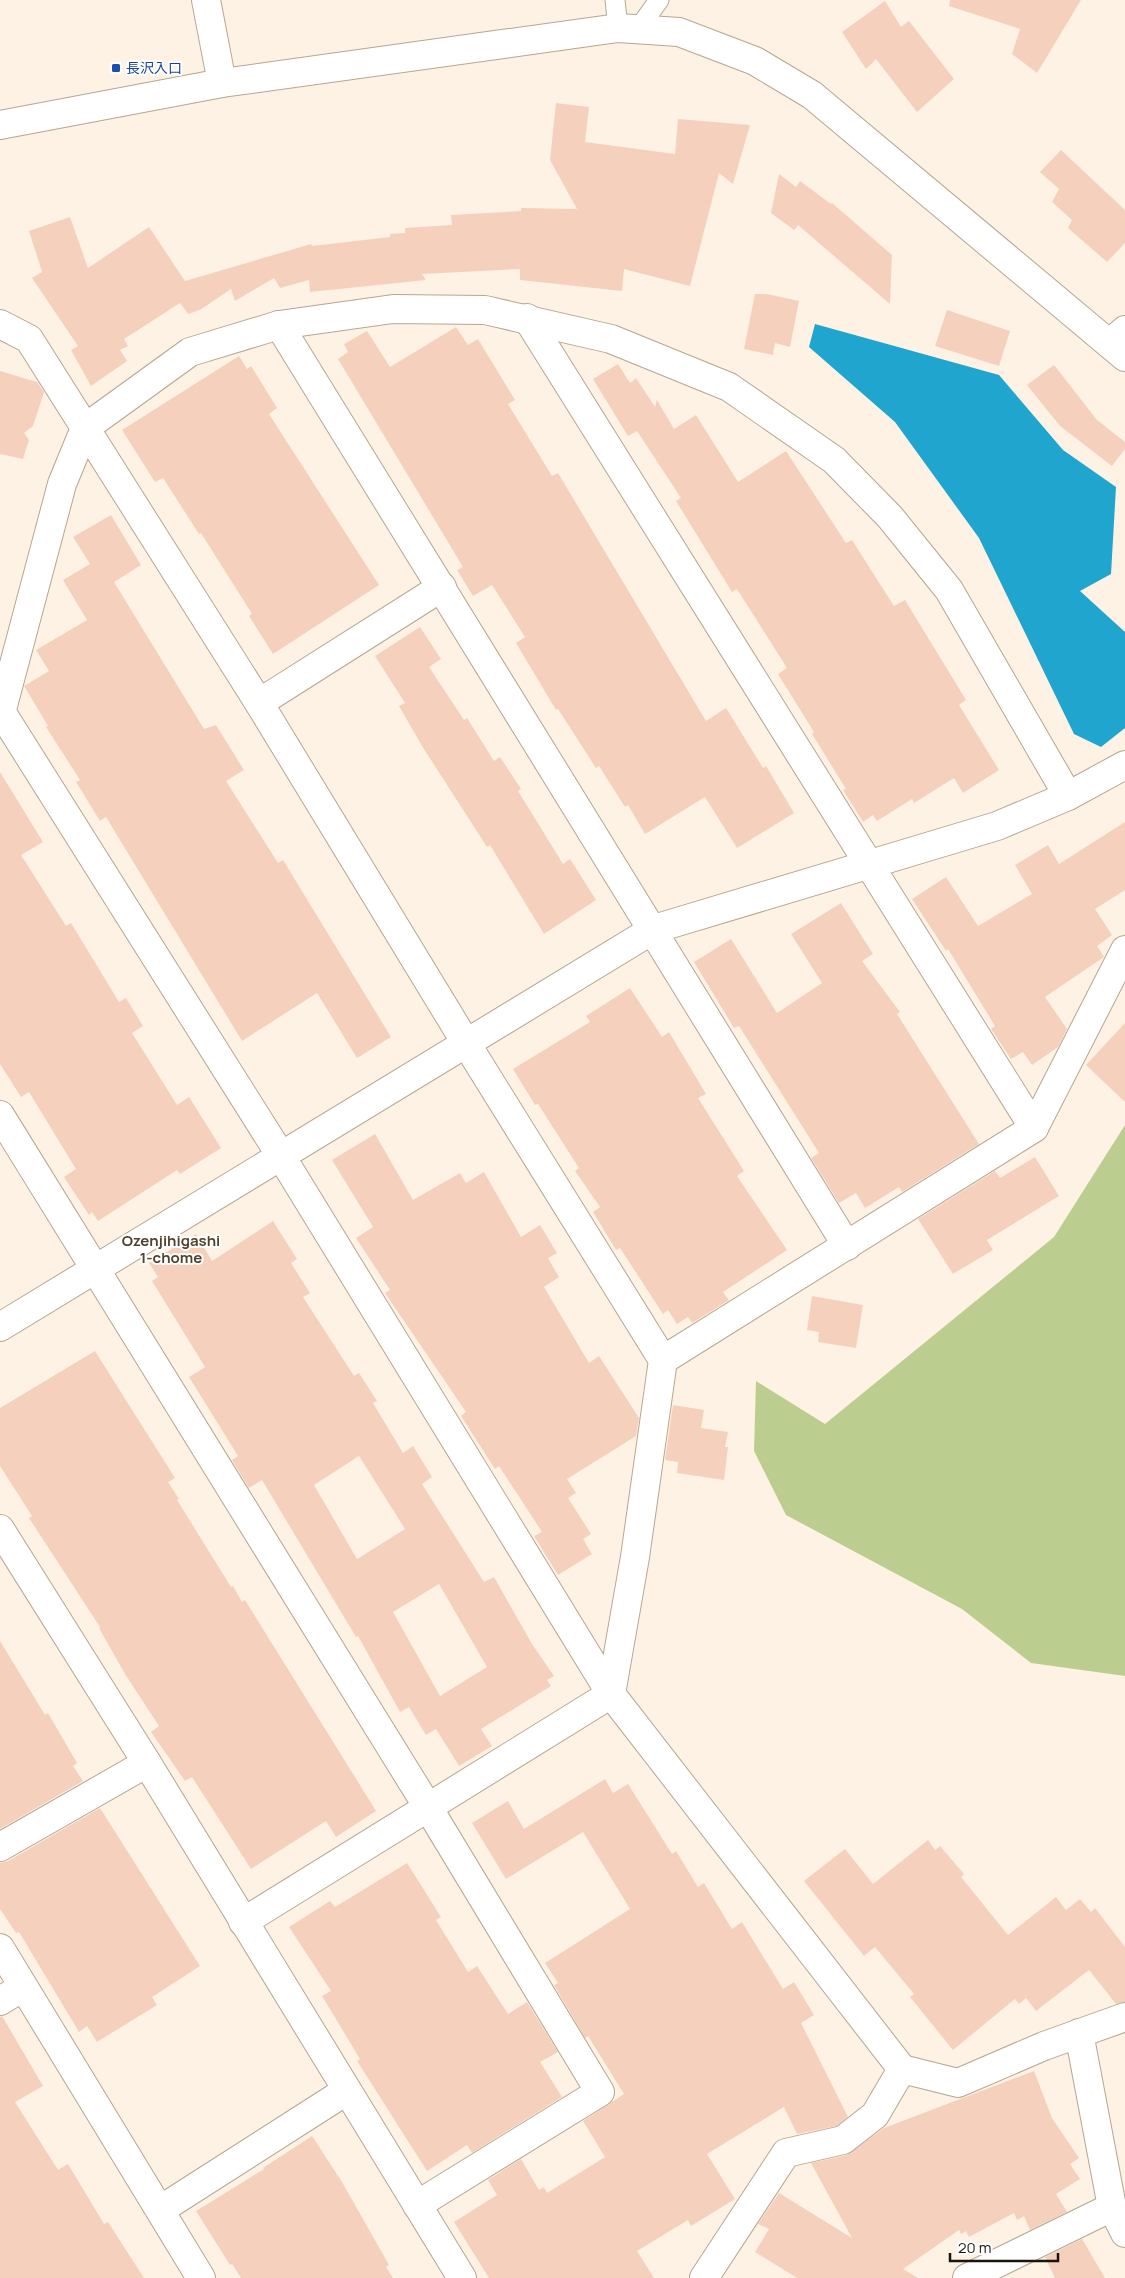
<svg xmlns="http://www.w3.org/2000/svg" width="1125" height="2278" viewBox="0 0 1125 2278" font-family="Manrope,'Noto Sans JP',sans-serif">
  <rect width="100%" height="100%" fill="#fdf2e4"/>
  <!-- green -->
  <path fill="#bcce8f" d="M 1125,1125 L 1125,1676 L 1031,1663 L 962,1609 L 786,1515 L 754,1451 L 756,1381 L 825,1424 L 1054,1237 Z"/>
  <!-- water -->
  <path fill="#20a5cf" d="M 815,324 L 999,375 L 1063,450 L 1116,487 L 1111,574 L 1080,591 L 1125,632 L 1125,728 L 1101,747 L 1074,734 L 979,538 L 895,422 L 809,347 Z"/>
  <!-- building -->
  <g fill="#f5d1bd" fill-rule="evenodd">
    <path d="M 950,0 L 1081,0 L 1037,73 L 1012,54 L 1020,29 L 949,6 Z"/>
    <path d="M 885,1 L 901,27 L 909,21 L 954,79 L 917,112 L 876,59 L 866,69 L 842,32 Z"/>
    <path d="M 556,103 L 589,107 L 585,142 L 675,154 L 678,119 L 750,125 L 733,184 L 719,173 L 690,286 L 624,269 L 622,291 L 520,280 L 520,269 L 422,274 L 426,280 L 310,292 L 309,280 L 280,288 L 274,278 L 235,301 L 231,289 L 200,310 L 188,314 L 180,303 L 124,339 L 128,346 L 120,350 L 127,361 L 91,386 L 71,350 L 78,346 L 32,278 L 42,272 L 29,231 L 70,217 L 88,268 L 149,227 L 185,281 L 311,244 L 312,246 L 390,237 L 390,234 L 405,233 L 405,228 L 452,225 L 451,215 L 521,211 L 521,208 L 577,209 L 550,160 Z"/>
    <path d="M 1061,150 L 1125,210 L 1125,243 L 1107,262 L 1068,228 L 1072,220 L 1052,202 L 1059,189 L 1040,172 Z"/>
    <path d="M 779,174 L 796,187 L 800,181 L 831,204 L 832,203 L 892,255 L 890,304 L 798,225 L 794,230 L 771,213 Z"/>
    <path d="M 755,294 L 767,294 L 799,301 L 790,347 L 775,343 L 773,355 L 744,349 Z"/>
    <path d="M 947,310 L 1010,331 L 999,366 L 935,346 Z"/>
    <path d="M 456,327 L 468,345 L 478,339 L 515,400 L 508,404 L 552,476 L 558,473 L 706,721 L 726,708 L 763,768 L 766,766 L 794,813 L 737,848 L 705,797 L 645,834 L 628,805 L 625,807 L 599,766 L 596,768 L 558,709 L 556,710 L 516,643 L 525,637 L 492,585 L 473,596 L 457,570 L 463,567 L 338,359 L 348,352 L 344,344 L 367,331 L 390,367 Z"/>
    <path d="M 239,356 L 247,369 L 251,366 L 277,408 L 269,414 L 379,585 L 273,654 L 249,616 L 252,614 L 201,533 L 199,534 L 163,478 L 155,482 L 122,430 Z"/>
    <path d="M 618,364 L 630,383 L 636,378 L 655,407 L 657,400 L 674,429 L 696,415 L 738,482 L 786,451 L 846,543 L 852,540 L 894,606 L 905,600 L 966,700 L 959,705 L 999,770 L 963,793 L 954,778 L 914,803 L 912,799 L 877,821 L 873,815 L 863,822 L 843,790 L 846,789 L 812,734 L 814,732 L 778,674 L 787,668 L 737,589 L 732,592 L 676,501 L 681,498 L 637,431 L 628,436 L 593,379 Z"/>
    <path d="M 1054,365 L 1097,420 L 1125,442 L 1125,449 L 1112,466 L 1060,426 L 1027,385 Z"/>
    <path d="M 0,371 L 37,382 L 44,392 L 33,426 L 24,433 L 29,440 L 23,459 L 0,454 Z"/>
    <path d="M 111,515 L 141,565 L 114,582 L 204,729 L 216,725 L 244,770 L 226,781 L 278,863 L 283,860 L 391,1037 L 357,1058 L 317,993 L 242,1041 L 106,817 L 100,821 L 76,782 L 80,780 L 46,727 L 48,726 L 24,686 L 49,671 L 36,650 L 87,620 L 63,580 L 90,564 L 73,537 Z"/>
    <path d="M 420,627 L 441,659 L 429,667 L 464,720 L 467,718 L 494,761 L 500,757 L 521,789 L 518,791 L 563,864 L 570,859 L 596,900 L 544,934 L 490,845 L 487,847 L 422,746 L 399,706 L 405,703 L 375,656 Z"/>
    <path d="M 0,772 L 43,842 L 21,855 L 66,926 L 71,923 L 119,1002 L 126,998 L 143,1026 L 132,1033 L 177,1105 L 189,1097 L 221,1148 L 180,1174 L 177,1170 L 98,1221 L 92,1212 L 89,1215 L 64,1177 L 76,1169 L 29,1092 L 21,1097 L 0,1064 Z"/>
    <path d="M 1125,822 L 1125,890 L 1095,909 L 1112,935 L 1097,946 L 1104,957 L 1045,997 L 1067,1029 L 1058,1047 L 1032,1065 L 1023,1052 L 1011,1059 L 991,1029 L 995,1026 L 948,949 L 946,951 L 912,899 L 946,877 L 978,926 L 1032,894 L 1015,865 L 1048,845 L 1059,864 Z"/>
    <path d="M 841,903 L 873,954 L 862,961 L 900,1012 L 897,1014 L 979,1144 L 902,1192 L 899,1187 L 865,1208 L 856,1193 L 839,1203 L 811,1158 L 819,1153 L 739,1026 L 734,1028 L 694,962 L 731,939 L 777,1013 L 822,983 L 791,934 Z"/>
    <path d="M 630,988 L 662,1037 L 669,1032 L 706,1094 L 698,1098 L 744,1171 L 737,1176 L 787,1250 L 723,1292 L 729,1300 L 692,1323 L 688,1317 L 677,1324 L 668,1310 L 663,1314 L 620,1248 L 616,1250 L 593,1212 L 600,1207 L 575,1171 L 579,1168 L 538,1104 L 535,1105 L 513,1069 L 590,1022 L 586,1016 Z"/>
    <path d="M 1125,1023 L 1125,1102 L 1086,1065 Z"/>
    <path d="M 375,1134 L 413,1200 L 460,1173 L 466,1183 L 484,1172 L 521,1237 L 540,1225 L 557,1253 L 548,1258 L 559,1277 L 544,1287 L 589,1363 L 599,1356 L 639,1418 L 636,1436 L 567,1479 L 576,1493 L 568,1498 L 591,1534 L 583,1539 L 592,1554 L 558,1575 L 534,1536 L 542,1532 L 499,1466 L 495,1469 L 461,1416 L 466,1412 L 385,1293 L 390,1290 L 356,1238 L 373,1227 L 332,1160 Z"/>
    <path d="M 1035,1157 L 1059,1196 L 987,1240 L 993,1250 L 953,1274 L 918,1219 L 995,1171 L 1000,1178 Z"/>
    <path d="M 273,1221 L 297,1259 L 291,1263 L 310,1293 L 303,1297 L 354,1376 L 359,1373 L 377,1401 L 373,1403 L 403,1453 L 413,1446 L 432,1477 L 422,1484 L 484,1582 L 494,1577 L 532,1644 L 554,1676 L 547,1680 L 551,1686 L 481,1729 L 492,1746 L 459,1766 L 436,1729 L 426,1735 L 409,1707 L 400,1712 L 358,1636 L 356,1637 L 262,1480 L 249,1488 L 232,1460 L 238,1456 L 189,1377 L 205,1367 L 152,1281 L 158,1277 L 149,1263 L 196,1234 L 212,1261 ZM 359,1456 L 405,1529 L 357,1559 L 314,1485 ZM 439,1584 L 487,1667 L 440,1696 L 393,1612 Z"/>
    <path d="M 812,1296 L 863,1305 L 856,1348 L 818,1342 L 819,1332 L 807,1330 Z"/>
    <path d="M 95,1351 L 175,1478 L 168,1482 L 179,1499 L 177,1500 L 231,1587 L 233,1586 L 242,1602 L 245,1600 L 376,1811 L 336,1837 L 326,1821 L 251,1869 L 192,1777 L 185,1781 L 151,1732 L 159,1726 L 125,1674 L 99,1628 L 100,1627 L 29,1518 L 32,1516 L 0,1466 L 0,1408 Z"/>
    <path d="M 673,1405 L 704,1410 L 701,1428 L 728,1432 L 725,1447 L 728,1447 L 724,1480 L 677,1473 L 678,1462 L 665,1460 Z"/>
    <path d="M 0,1641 L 45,1715 L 48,1713 L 77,1763 L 73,1766 L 83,1781 L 0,1829 Z"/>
    <path d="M 605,1779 L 613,1793 L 628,1784 L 672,1854 L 676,1851 L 698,1887 L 704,1883 L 732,1929 L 742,1922 L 783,1989 L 794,1982 L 814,2015 L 801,2023 L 848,2117 L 836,2126 L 797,2134 L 784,2107 L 707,2154 L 735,2199 L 691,2226 L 688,2220 L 637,2251 L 654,2278 L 489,2278 L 454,2222 L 497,2195 L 488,2180 L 521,2159 L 539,2190 L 544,2187 L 547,2193 L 605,2157 L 583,2121 L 624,2094 L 588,2036 L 585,2038 L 554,1985 L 558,1983 L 545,1963 L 630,1909 L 583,1832 L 506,1879 L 472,1823 L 508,1801 L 524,1829 Z"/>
    <path d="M 100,1808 L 200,1966 L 152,1997 L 157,2005 L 97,2042 L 87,2026 L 79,2032 L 19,1932 L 16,1933 L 0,1909 L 0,1863 L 8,1861 Z"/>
    <path d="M 928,1840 L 935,1850 L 940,1846 L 964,1874 L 961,1877 L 1008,1935 L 1056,1897 L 1066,1910 L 1080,1899 L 1091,1912 L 1095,1908 L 1125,1947 L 1125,2002 L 1116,2004 L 1089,1970 L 1036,2011 L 1026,1998 L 1019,2004 L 1015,1999 L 953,2050 L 910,1997 L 914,1994 L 875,1947 L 864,1956 L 804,1881 L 845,1849 L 873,1884 Z"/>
    <path d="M 407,1863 L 441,1917 L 436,1920 L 468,1972 L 477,1966 L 508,2014 L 527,2002 L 558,2052 L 540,2062 L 562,2097 L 472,2153 L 467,2145 L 427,2171 L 357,2061 L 360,2059 L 322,1996 L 331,1991 L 289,1927 L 330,1901 L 335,1907 Z"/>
    <path d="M 2,2016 L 43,2086 L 15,2102 L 58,2170 L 68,2164 L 104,2224 L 108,2222 L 144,2278 L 0,2278 L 0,2017 Z"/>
    <path d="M 1034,2071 L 1052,2118 L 1079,2158 L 1070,2164 L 1080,2179 L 1056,2194 L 1067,2212 L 1030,2230 L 1024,2216 L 1017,2220 L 1014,2213 L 969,2237 L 966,2231 L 961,2234 L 959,2230 L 903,2269 L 918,2278 L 797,2278 L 755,2252 L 769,2229 L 758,2224 L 779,2193 L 852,2238 L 811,2163 L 847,2155 L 884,2128 Z"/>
    <path d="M 312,2136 L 342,2182 L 389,2265 L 386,2267 L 393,2278 L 241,2278 L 232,2264 L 230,2265 L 196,2211 L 264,2169 L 263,2168 Z"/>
    <path d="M 1082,2239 L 1105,2278 L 1055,2278 L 1045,2257 Z"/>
  </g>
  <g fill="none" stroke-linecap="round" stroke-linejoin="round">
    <defs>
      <g id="lane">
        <path d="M 615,0 L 618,28"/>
        <path d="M 639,28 L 659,0"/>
      </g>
      <g id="street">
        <path d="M 206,0 L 222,83"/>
        <path d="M 527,318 L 1034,1128"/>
        <path d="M 0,324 L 29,339 L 259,703 L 466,1043 L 663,1360 L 635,1557 L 611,1694 L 902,2069"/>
        <path d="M 279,325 L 847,1246"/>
        <path d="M 1110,343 L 1125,330"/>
        <path d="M 259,703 L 442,587"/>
        <path d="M 2,713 L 281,1156 L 611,1694 L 243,1922"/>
        <path d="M 0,717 L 62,484 L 85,428 L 190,352 L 279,325 L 393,309 L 485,310 L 611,339 L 729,387 L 834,460 L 890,517 L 949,590 L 1068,796"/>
        <path d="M 0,1115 L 429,1809 L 600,2092 L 417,2205"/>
        <path d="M 663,1360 L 1034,1128 L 1125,950"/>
        <path d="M 0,1529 L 147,1763 L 462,2278"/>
        <path d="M 0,1847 L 147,1763"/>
        <path d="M 0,1948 L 201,2278"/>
        <path d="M 0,2001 L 23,1987"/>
        <path d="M 1079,2033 L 1112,2207 L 1125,2233"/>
        <path d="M 160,2210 L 346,2091"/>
        <path d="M 704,2278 L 786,2153 L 843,2140 L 875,2115 L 902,2069 L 958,2083 L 1044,2046 L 1125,2017"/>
        <path d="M 967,2278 L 1112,2207"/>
      </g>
      <g id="secondary">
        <path d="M 0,125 L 222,83 L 618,28 L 679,32 L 755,61 L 812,95 L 1125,357"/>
        <path d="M 0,1327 L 654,929 L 997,826 L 1068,796 L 1125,765"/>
      </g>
    </defs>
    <!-- lane casing -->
    <use href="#lane" stroke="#b7a68f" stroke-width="21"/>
    <!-- street casing -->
    <use href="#street" stroke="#b7a68f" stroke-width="30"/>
    <!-- secondary casing -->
    <use href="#secondary" stroke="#b7a68f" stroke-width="30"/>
    <!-- lane -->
    <use href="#lane" stroke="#fff" stroke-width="19"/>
    <!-- street -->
    <use href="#street" stroke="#fff" stroke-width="28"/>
    <!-- secondary -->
    <use href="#secondary" stroke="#fff" stroke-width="28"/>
  </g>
  <!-- markers -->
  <rect fill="#1a4fb4" stroke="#fff" stroke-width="2" x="111" y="63" width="10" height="10" rx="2.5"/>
  <g text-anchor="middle" stroke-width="4" stroke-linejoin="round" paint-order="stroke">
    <!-- transit labels -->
    <g font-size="14" fill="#164399" stroke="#fff" text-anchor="start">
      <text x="126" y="73">長沢入口</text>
    </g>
    <!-- neighbourhood labels -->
    <g font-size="15" font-weight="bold" fill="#51422d" stroke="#fff">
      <text x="171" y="1246">Ozenjihigashi<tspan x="171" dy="17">1-chome</tspan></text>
    </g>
  </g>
  <!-- scale -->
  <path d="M950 2253v8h108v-8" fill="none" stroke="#1b140c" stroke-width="2.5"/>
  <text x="958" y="2253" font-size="15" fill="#1b140c" stroke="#ffffff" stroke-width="4" paint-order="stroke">20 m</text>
</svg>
